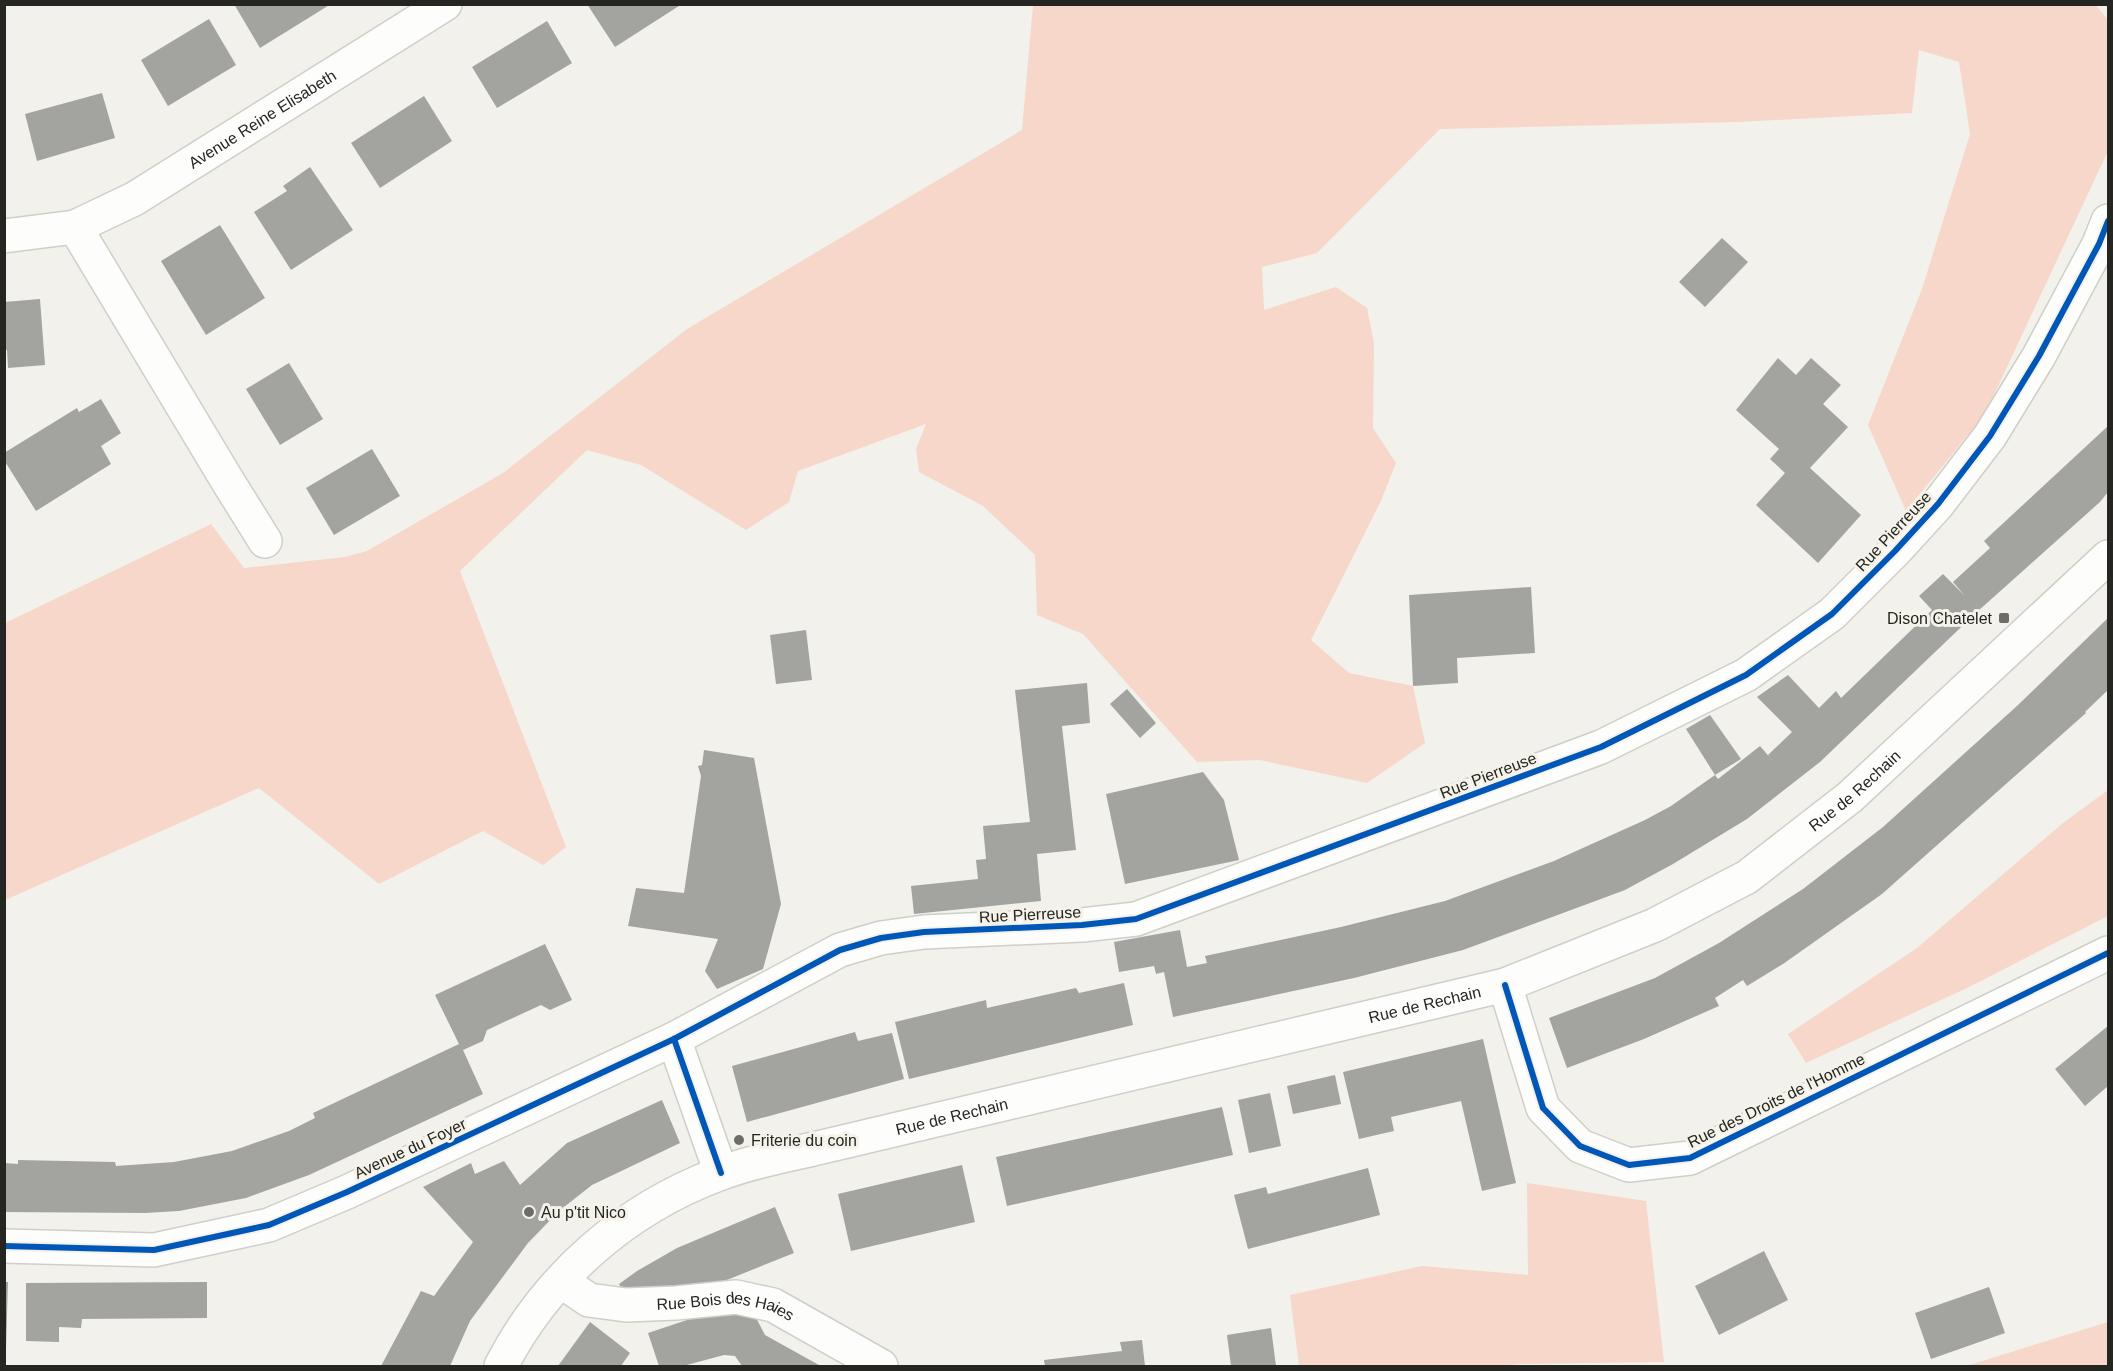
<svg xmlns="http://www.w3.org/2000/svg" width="2113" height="1371" viewBox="0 0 2113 1371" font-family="Arial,sans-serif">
  <rect width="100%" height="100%" fill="#f2f1ec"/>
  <!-- green -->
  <g fill="#f7d7c9">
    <path d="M 2095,4 L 2108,20 L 2108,151 L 1985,414 L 1906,511 L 1868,425 L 1922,289 L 1970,134 L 1959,62 L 1919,50 L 1912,113 L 1739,122 L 1440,129 L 1317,253 L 1262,267 L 1264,310 L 1336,287 L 1367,308 L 1374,344 L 1373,428 L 1396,463 L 1380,503 L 1311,640 L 1349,673 L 1413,686 L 1425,743 L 1367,783 L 1260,760 L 1197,762 L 1083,634 L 1037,615 L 1035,555 L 983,506 L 919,472 L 916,449 L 926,424 L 798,471 L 789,502 L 746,530 L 641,465 L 587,450 L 460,571 L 566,847 L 543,865 L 483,831 L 379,884 L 259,788 L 5,900 L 5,623 L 211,524 L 244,568 L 345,557 L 367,551 L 503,473 L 687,329 L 1022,130 L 1033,5 Z"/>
    <path d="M 2108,790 L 2108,916 L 1969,987 L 1806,1063 L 1788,1034 L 1917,948 L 2063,823 Z"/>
    <path d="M 1527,1183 L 1646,1201 L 1664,1362 L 1518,1364 L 1497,1366 L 1299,1366 L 1290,1295 L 1422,1266 L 1528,1275 Z"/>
    <path d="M 2108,1322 L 2108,1366 L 1966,1366 Z"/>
  </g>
  <!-- building -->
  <g fill="#a3a3a0">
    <path d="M 234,4 L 331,4 L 260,48 Z"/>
    <path d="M 587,4 L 682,4 L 615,47 Z"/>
    <path d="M 209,19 L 236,65 L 168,106 L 141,60 Z"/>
    <path d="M 547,21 L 572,63 L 497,108 L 472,67 Z"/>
    <path d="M 102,93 L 115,138 L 37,161 L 25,114 Z"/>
    <path d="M 424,96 L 452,141 L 380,188 L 351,143 Z"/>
    <path d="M 310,167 L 353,230 L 291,270 L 254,212 L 287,191 L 283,186 Z"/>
    <path d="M 220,225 L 265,298 L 206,335 L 161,261 Z"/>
    <path d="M 1722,238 L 1748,262 L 1705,307 L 1679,282 Z"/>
    <path d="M 40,299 L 45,365 L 8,368 L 7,350 L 4,350 L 4,302 Z"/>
    <path d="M 1778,358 L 1796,375 L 1811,358 L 1841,385 L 1823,404 L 1848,427 L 1810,468 L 1861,515 L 1818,563 L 1756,505 L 1785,473 L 1770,459 L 1779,449 L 1736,410 Z"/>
    <path d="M 289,363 L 323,419 L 280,445 L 246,389 Z"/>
    <path d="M 101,399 L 121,433 L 101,446 L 111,464 L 36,511 L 4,460 L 4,453 L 77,408 L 79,412 Z"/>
    <path d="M 2108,426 L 2108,492 L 2100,502 L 1978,611 L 1820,762 L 1747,819 L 1673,864 L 1625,890 L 1463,950 L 1354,978 L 1173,1017 L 1164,972 L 1156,974 L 1154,966 L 1119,972 L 1114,942 L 1180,930 L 1187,967 L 1207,963 L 1205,956 L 1341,927 L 1445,901 L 1554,861 L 1645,820 L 1671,806 L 1715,775 L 1718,779 L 1760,746 L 1772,760 L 1768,755 L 1792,732 L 1757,697 L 1788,675 L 1819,708 L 1836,691 L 1841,698 L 1932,610 L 1919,596 L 1943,574 L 1965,596 L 1953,582 L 1990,548 L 1984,541 Z"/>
    <path d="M 372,449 L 400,496 L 334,535 L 306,488 Z"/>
    <path d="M 1531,587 L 1535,653 L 1457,658 L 1458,683 L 1413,686 L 1409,595 Z"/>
    <path d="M 2108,618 L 2108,690 L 2085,712 L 2086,713 L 1882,894 L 1783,964 L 1747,986 L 1743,980 L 1715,998 L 1719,1006 L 1644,1039 L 1567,1068 L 1549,1018 L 1655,978 L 1719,943 L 1803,889 L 1883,827 L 2018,705 Z"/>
    <path d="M 806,630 L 812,680 L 776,684 L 770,635 Z"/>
    <path d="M 1087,683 L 1090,723 L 1062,726 L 1076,850 L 1037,854 L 1041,901 L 914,914 L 911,886 L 978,879 L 976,860 L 986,859 L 983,826 L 1030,822 L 1015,690 Z"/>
    <path d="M 1127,689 L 1156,723 L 1140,738 L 1110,704 Z"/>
    <path d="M 1710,715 L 1741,759 L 1715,775 L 1686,729 Z"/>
    <path d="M 704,750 L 754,758 L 781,904 L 763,969 L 717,989 L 705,971 L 718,939 L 628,926 L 636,888 L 684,893 L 701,776 L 698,766 L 702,765 Z"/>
    <path d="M 1203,772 L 1224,800 L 1239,860 L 1125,884 L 1106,794 Z"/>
    <path d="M 545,944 L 572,1000 L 550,1010 L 541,1005 L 487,1030 L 483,1041 L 463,1050 L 483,1094 L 309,1175 L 246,1198 L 179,1211 L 145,1213 L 4,1212 L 4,1163 L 18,1164 L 18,1160 L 115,1162 L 116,1166 L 174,1162 L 232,1151 L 289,1131 L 315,1118 L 313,1113 L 459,1044 L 435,995 Z"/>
    <path d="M 1124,983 L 1133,1025 L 909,1079 L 895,1022 L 986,1000 L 987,1008 L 1076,988 L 1079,993 Z"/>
    <path d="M 2108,1026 L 2108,1086 L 2085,1106 L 2055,1069 Z"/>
    <path d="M 855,1032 L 858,1041 L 892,1033 L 904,1079 L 747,1122 L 732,1066 Z"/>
    <path d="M 1483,1039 L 1516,1183 L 1482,1191 L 1461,1101 L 1391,1117 L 1394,1131 L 1359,1139 L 1343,1072 Z"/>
    <path d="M 1335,1075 L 1341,1104 L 1293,1114 L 1287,1086 Z"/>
    <path d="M 1270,1093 L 1281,1146 L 1249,1153 L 1238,1100 Z"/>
    <path d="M 662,1100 L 680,1143 L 592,1185 L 559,1211 L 528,1243 L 470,1321 L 450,1366 L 381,1366 L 421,1291 L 434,1296 L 473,1242 L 423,1187 L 471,1163 L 475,1174 L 504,1161 L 520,1185 L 567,1143 Z"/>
    <path d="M 1222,1107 L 1233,1155 L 1007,1206 L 996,1157 Z"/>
    <path d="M 962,1165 L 975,1222 L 851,1251 L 838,1194 Z"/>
    <path d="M 1368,1168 L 1380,1215 L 1248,1249 L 1234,1195 L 1266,1187 L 1268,1194 Z"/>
    <path d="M 775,1207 L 794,1253 L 697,1292 L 625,1295 L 619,1284 L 637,1271 L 677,1248 Z"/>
    <path d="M 1764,1251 L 1788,1300 L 1719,1335 L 1695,1286 Z"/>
    <path d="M 4,1282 L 8,1282 L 6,1350 L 4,1350 Z"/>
    <path d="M 207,1282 L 207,1318 L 82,1319 L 81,1328 L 59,1327 L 59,1342 L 26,1341 L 26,1283 Z"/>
    <path d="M 1989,1287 L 2005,1333 L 1931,1359 L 1915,1313 Z"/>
    <path d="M 711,1312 L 754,1314 L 765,1335 L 819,1365 L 742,1366 L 735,1356 L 724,1355 L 683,1366 L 659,1366 L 648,1333 Z"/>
    <path d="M 590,1322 L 630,1353 L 621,1366 L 558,1366 Z"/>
    <path d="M 1271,1328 L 1276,1366 L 1231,1366 L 1227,1335 Z"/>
    <path d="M 1142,1340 L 1145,1366 L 1045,1366 L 1044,1360 L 1122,1351 L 1120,1342 Z"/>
  </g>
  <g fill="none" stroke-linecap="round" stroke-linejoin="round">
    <defs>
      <g id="minor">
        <path d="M 75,227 L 227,480 L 265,541"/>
        <path id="s1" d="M 4,236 L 75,227 L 134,199 L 445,4"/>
        <path d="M 1505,985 L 1543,1108 L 1580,1146 L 1629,1165 L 1690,1158 L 2108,953"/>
        <path d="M 674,1039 L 840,950 L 881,938 L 924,932 L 1082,925 L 1136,919 L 1601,747 L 1746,675 L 1832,614 L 1895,551 L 1938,504 L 1990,436 L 2039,356 L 2099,244 L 2108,221"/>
        <path d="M 4,1246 L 154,1250 L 269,1225 L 347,1192 L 674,1039 L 721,1173"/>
        <path id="s2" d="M 561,1281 L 589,1300 L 626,1305 L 676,1303 L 736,1297 L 773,1305 L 881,1366"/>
      </g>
      <g id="secondary">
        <path id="s3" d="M 501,1366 C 547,1277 625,1209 719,1174 C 752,1161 788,1155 822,1147 L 1505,985 L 1655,925 L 1747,877 L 1850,797 L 2108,557"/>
      </g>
    </defs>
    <!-- minor casing -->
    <use href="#minor" stroke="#cfcfca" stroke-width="36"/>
    <!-- secondary casing -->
    <use href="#secondary" stroke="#cfcfca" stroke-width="36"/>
    <!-- minor -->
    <use href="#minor" stroke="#fdfdfc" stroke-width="33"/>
    <!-- secondary -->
    <use href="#secondary" stroke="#fdfdfc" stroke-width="33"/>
    <defs>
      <g id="cycleway">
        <path d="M 1505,985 L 1543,1108 L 1580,1146 L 1629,1165 L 1690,1158 L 2108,953"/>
        <path d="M 674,1039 L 840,950 L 881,938 L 924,932 L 1082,925 L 1136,919 L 1601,747 L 1746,675 L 1832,614 L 1895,551 L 1938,504 L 1990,436 L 2039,356 L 2099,244 L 2108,221"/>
        <path d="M 4,1246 L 154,1250 L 269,1225 L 347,1192 L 674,1039 L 721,1173"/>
      </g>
    </defs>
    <!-- cycleway casing -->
    <use href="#cycleway" stroke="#f5f3e9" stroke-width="10"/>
    <!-- cycleway -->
    <use href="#cycleway" stroke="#0057b8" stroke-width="6"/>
  </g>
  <!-- markers -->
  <g fill="#6d6c68" stroke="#f5f3e9" stroke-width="2">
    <rect x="1998" y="612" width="12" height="12" rx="3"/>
    <circle cx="739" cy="1140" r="6"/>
    <circle cx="529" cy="1212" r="6"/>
  </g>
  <g text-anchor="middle" stroke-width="6" stroke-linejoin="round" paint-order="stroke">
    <!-- street labels -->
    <g font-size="16" fill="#252521" stroke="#f5f3e9">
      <text dy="6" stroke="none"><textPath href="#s1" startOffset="288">Avenue Reine Elisabeth</textPath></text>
      <text transform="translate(1893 531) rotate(-47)" y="6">Rue Pierreuse</text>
      <text transform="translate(1488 775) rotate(-21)" y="6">Rue Pierreuse</text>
      <text dy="6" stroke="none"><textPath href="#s3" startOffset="1509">Rue de Rechain</textPath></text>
      <text transform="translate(1030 914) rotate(-3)" y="6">Rue Pierreuse</text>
      <text dy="6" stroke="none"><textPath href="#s3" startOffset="1023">Rue de Rechain</textPath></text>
      <text transform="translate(1776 1100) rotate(-26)" y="6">Rue des Droits de l'Homme</text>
      <text dy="6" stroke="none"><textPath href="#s3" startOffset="537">Rue de Rechain</textPath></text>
      <text transform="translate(410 1148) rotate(-25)" y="6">Avenue du Foyer</text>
      <text dy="6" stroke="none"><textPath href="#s2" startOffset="172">Rue Bois des Haies</textPath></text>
    </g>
    <!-- poi labels -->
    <g font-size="16" fill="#252521" stroke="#f5f3e9" text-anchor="start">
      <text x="1992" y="624" text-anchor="end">Dison Chatelet</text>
      <text x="751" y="1146">Friterie du coin</text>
      <text x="541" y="1218">Au p'tit Nico</text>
    </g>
  </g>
  <!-- border -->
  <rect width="2113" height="1371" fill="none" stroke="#252521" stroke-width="12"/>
</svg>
